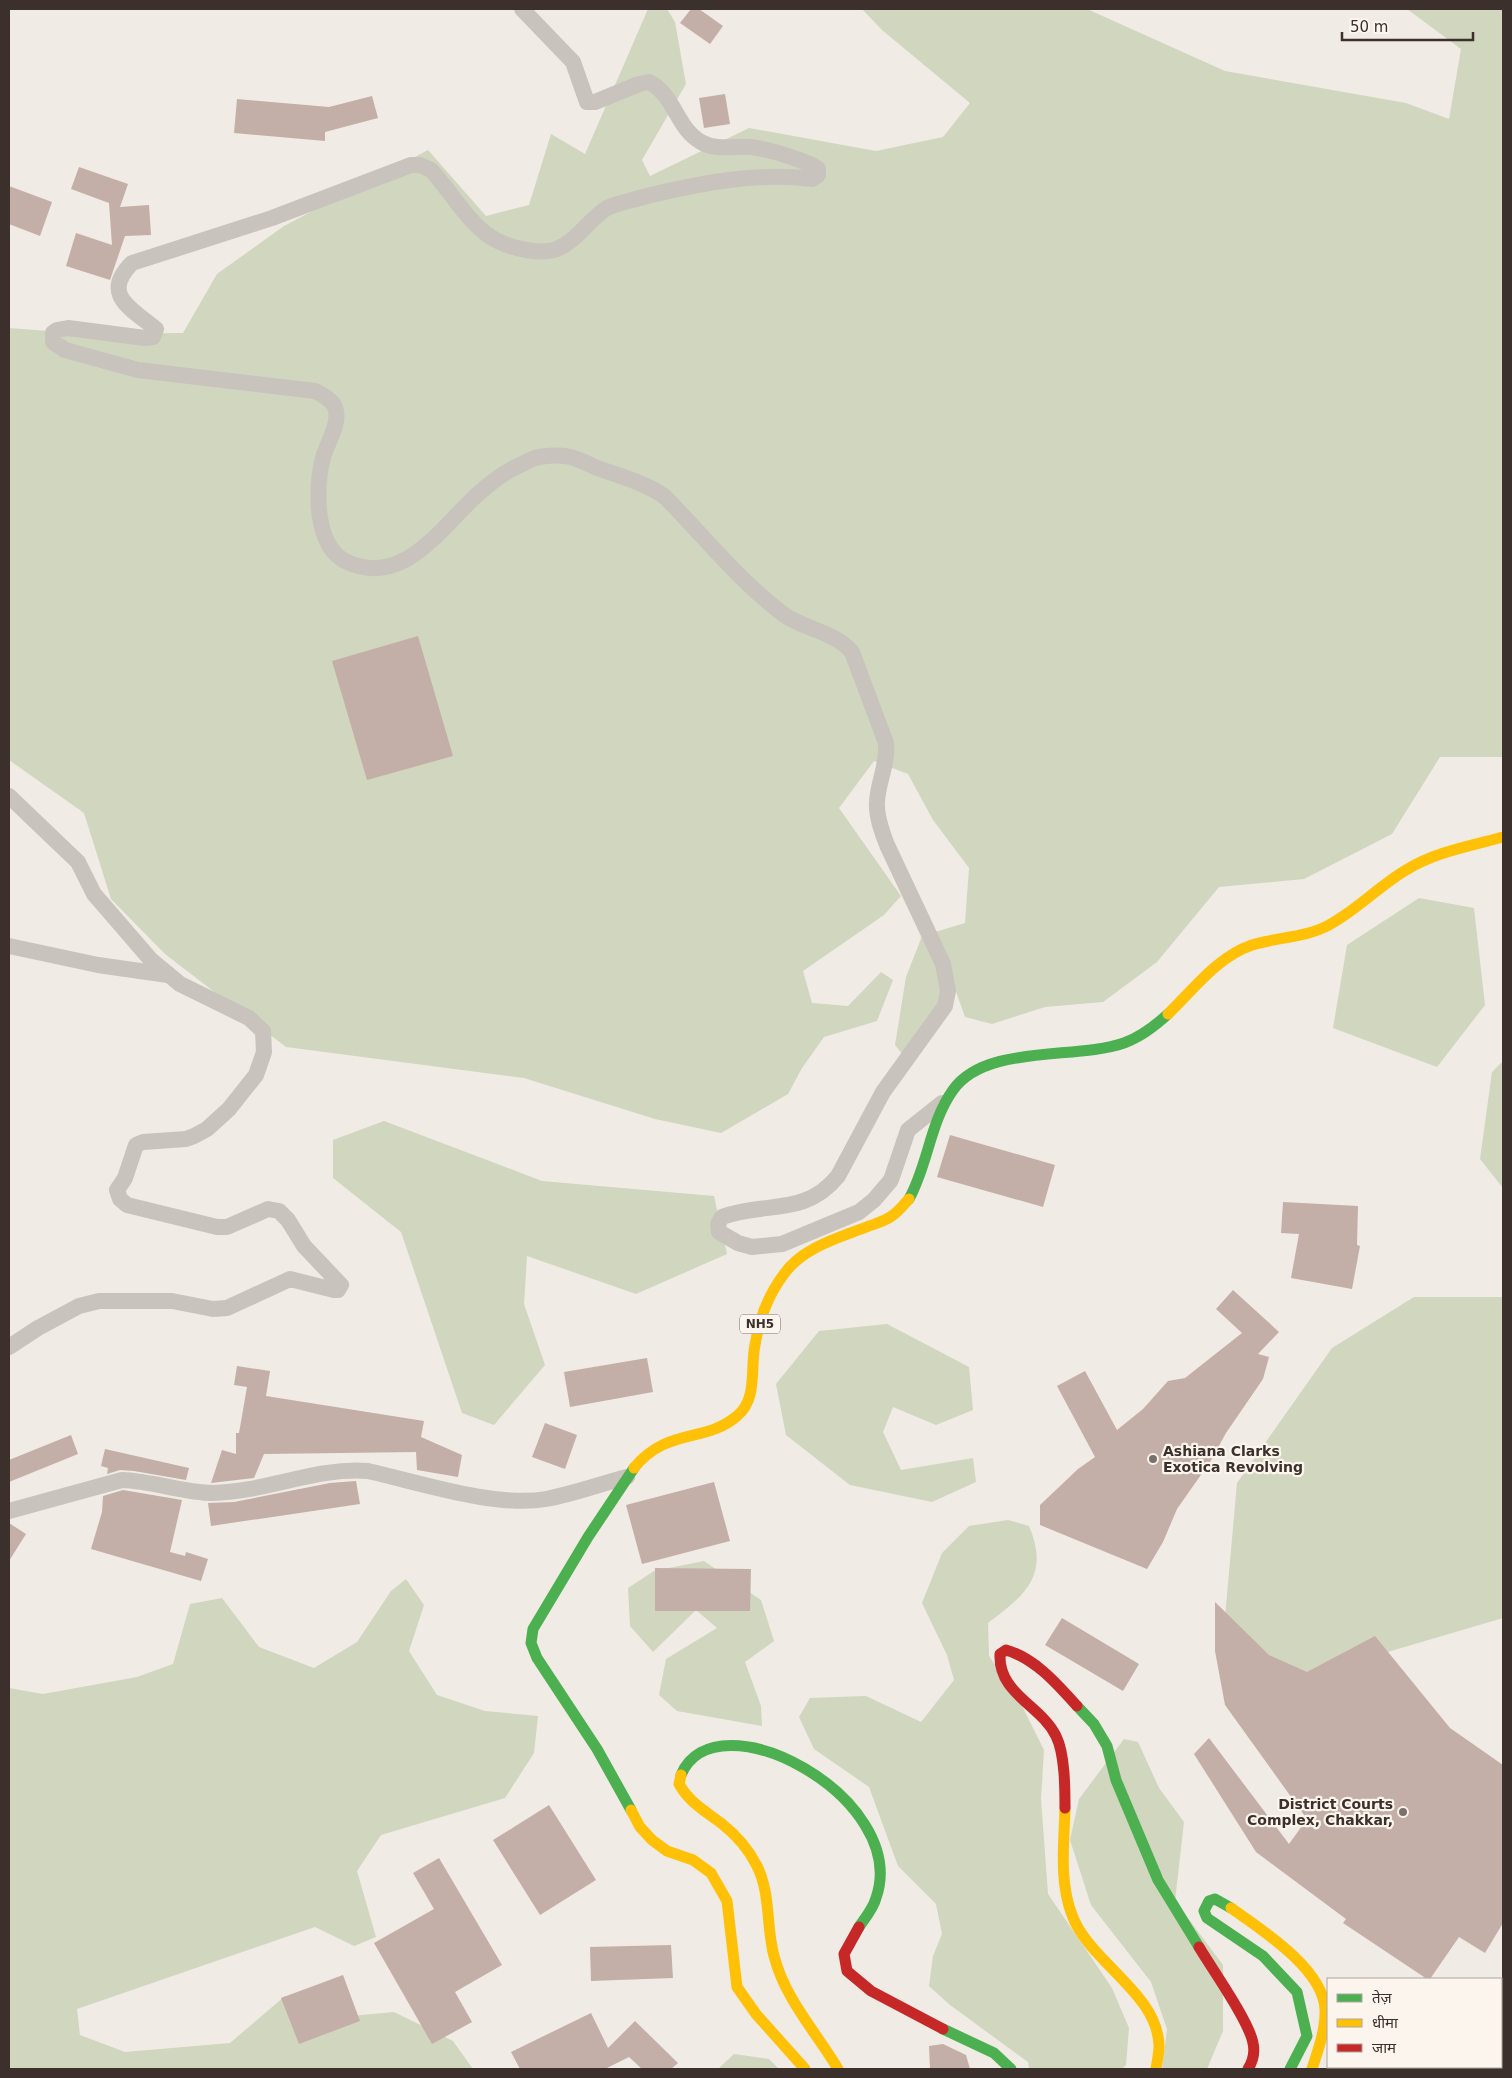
<svg xmlns="http://www.w3.org/2000/svg" width="1512" height="2078" viewBox="0 0 1512 2078" font-family="'DejaVu Sans','Noto Sans Devanagari',sans-serif">
  <rect width="100%" height="100%" fill="#f0ebe5"/>
  <!-- green -->
  <g fill="#d1d6bf">
    <path d="M 648,9 L 667,9 L 675,22 L 686,84 L 642,160 L 650,176 L 749,128 L 876,151 L 943,137 L 970,103 L 882,30 L 862,9 L 1087,9 L 1225,71 L 1406,103 L 1449,119 L 1461,49 L 1407,9 L 1503,9 L 1503,757 L 1440,757 L 1392,834 L 1304,879 L 1219,887 L 1157,962 L 1103,1002 L 1045,1007 L 992,1024 L 965,1017 L 950,975 L 935,1021 L 903,1055 L 895,1045 L 906,977 L 922,936 L 965,923 L 969,868 L 933,820 L 908,774 L 874,761 L 839,808 L 901,896 L 884,915 L 803,971 L 812,1003 L 848,1006 L 881,972 L 893,980 L 877,1021 L 824,1037 L 802,1068 L 788,1094 L 721,1133 L 655,1119 L 524,1078 L 286,1047 L 165,954 L 111,899 L 84,813 L 9,760 L 9,328 L 88,334 L 183,333 L 217,274 L 284,226 L 428,150 L 486,216 L 529,205 L 551,134 L 585,154 Z"/>
    <path d="M 1419,898 L 1474,908 L 1485,1005 L 1437,1067 L 1333,1028 L 1347,945 Z"/>
    <path d="M 1503,1061 L 1503,1188 L 1480,1159 L 1492,1072 Z"/>
    <path d="M 384,1121 L 542,1181 L 714,1196 L 727,1254 L 636,1294 L 527,1256 L 524,1304 L 545,1365 L 494,1425 L 462,1413 L 401,1232 L 333,1178 L 333,1140 Z"/>
    <path d="M 1414,1297 L 1503,1297 L 1503,1618 L 1296,1679 L 1225,1617 L 1237,1483 L 1332,1348 Z"/>
    <path d="M 887,1324 L 969,1367 L 973,1410 L 936,1425 L 893,1407 L 883,1432 L 901,1470 L 973,1458 L 976,1482 L 932,1502 L 850,1485 L 786,1435 L 776,1384 L 819,1331 Z"/>
    <path d="M 1008,1520 L 1029,1526 C 1050,1576 1025,1595 988,1623 L 989,1656 L 1020,1702 L 1044,1750 L 1041,1799 L 1048,1894 L 1112,1988 L 1129,2028 L 1126,2065 L 1122,2069 L 1029,2069 L 1028,2062 L 950,2005 L 929,1986 L 933,1956 L 942,1934 L 936,1904 L 898,1866 L 869,1787 L 814,1749 L 799,1717 L 810,1698 L 866,1696 L 921,1722 L 954,1680 L 947,1655 L 922,1603 L 942,1553 L 969,1526 Z"/>
    <path d="M 704,1561 L 761,1600 L 774,1641 L 745,1662 L 761,1706 L 762,1726 L 677,1711 L 659,1695 L 666,1659 L 717,1628 L 696,1610 L 653,1652 L 630,1626 L 628,1588 L 654,1571 Z"/>
    <path d="M 406,1579 L 424,1605 L 409,1651 L 437,1695 L 485,1711 L 538,1716 L 534,1753 L 505,1798 L 381,1835 L 357,1871 L 376,1937 L 354,1946 L 315,1927 L 77,2009 L 80,2035 L 125,2052 L 230,2043 L 285,1996 L 329,2018 L 394,2012 L 453,2041 L 473,2069 L 9,2069 L 9,1688 L 43,1694 L 137,1677 L 173,1664 L 190,1604 L 222,1598 L 259,1647 L 314,1668 L 357,1642 L 391,1591 Z"/>
    <path d="M 1124,1739 L 1138,1742 L 1159,1788 L 1184,1822 L 1175,1901 L 1223,1965 L 1223,2031 L 1207,2069 L 1162,2069 L 1167,2029 L 1151,1982 L 1091,1905 L 1070,1840 L 1079,1799 Z"/>
    <path d="M 734,2054 L 769,2059 L 779,2069 L 718,2069 Z"/>
  </g>
  <!-- building -->
  <g fill="#c3afa7">
    <path d="M 691,9 L 699,9 L 723,26 L 710,44 L 680,23 Z"/>
    <path d="M 725,94 L 730,124 L 704,128 L 699,98 Z"/>
    <path d="M 372,96 L 378,118 L 325,132 L 325,141 L 234,133 L 237,99 L 329,107 Z"/>
    <path d="M 79,167 L 128,184 L 120,207 L 149,205 L 151,235 L 125,236 L 110,280 L 66,266 L 76,233 L 112,245 L 109,203 L 71,189 Z"/>
    <path d="M 9,186 L 52,202 L 40,236 L 9,224 Z"/>
    <path d="M 418,636 L 453,756 L 367,780 L 332,661 Z"/>
    <path d="M 950,1135 L 1055,1165 L 1043,1207 L 937,1177 Z"/>
    <path d="M 1283,1202 L 1358,1206 L 1357,1245 L 1360,1246 L 1352,1289 L 1291,1278 L 1299,1234 L 1281,1233 Z"/>
    <path d="M 1233,1290 L 1279,1332 L 1258,1354 L 1269,1357 L 1263,1379 L 1226,1433 L 1210,1462 L 1177,1509 L 1163,1542 L 1147,1569 L 1040,1525 L 1040,1505 L 1078,1469 L 1095,1457 L 1057,1386 L 1085,1371 L 1117,1430 L 1143,1409 L 1168,1381 L 1185,1378 L 1242,1333 L 1216,1309 Z"/>
    <path d="M 647,1358 L 653,1392 L 570,1407 L 564,1372 Z"/>
    <path d="M 237,1366 L 270,1371 L 266,1396 L 424,1421 L 421,1437 L 462,1455 L 458,1477 L 417,1470 L 416,1452 L 264,1454 L 254,1478 L 211,1483 L 222,1450 L 236,1454 L 236,1433 L 239,1433 L 247,1387 L 234,1385 Z"/>
    <path d="M 545,1423 L 577,1435 L 565,1469 L 532,1457 Z"/>
    <path d="M 71,1435 L 78,1454 L 9,1482 L 9,1460 Z"/>
    <path d="M 105,1449 L 189,1468 L 186,1480 L 134,1471 L 120,1470 L 107,1474 L 108,1468 L 101,1466 Z"/>
    <path d="M 356,1481 L 360,1504 L 211,1526 L 208,1503 L 234,1502 L 330,1483 Z"/>
    <path d="M 714,1482 L 730,1541 L 642,1564 L 626,1505 Z"/>
    <path d="M 123,1490 L 182,1500 L 170,1552 L 185,1556 L 186,1552 L 208,1559 L 201,1581 L 91,1549 L 102,1512 L 103,1496 Z"/>
    <path d="M 9,1523 L 26,1534 L 9,1561 Z"/>
    <path d="M 655,1568 L 751,1569 L 750,1611 L 655,1611 Z"/>
    <path d="M 1215,1602 L 1269,1655 L 1307,1672 L 1375,1636 L 1450,1728 L 1503,1765 L 1503,1923 L 1485,1953 L 1459,1937 L 1430,1979 L 1427,1979 L 1343,1923 L 1346,1919 L 1256,1852 L 1194,1754 L 1209,1738 L 1289,1844 L 1307,1819 L 1225,1705 L 1215,1651 Z"/>
    <path d="M 1062,1618 L 1139,1664 L 1123,1691 L 1045,1645 Z"/>
    <path d="M 549,1805 L 596,1880 L 540,1915 L 493,1840 Z"/>
    <path d="M 439,1858 L 502,1965 L 455,1992 L 472,2022 L 432,2044 L 374,1943 L 434,1909 L 413,1873 Z"/>
    <path d="M 671,1945 L 673,1978 L 591,1981 L 590,1947 Z"/>
    <path d="M 343,1975 L 360,2021 L 299,2044 L 281,1998 Z"/>
    <path d="M 591,2013 L 608,2048 L 635,2021 L 678,2063 L 671,2069 L 642,2069 L 629,2057 L 605,2069 L 520,2069 L 511,2052 Z"/>
    <path d="M 943,2044 L 966,2055 L 970,2069 L 930,2069 L 929,2046 Z"/>
  </g>
  <g fill="none" stroke-linecap="round" stroke-linejoin="round">
    <!-- street -->
    <g stroke="#c9c3be" stroke-width="16">
      <path d="M 522,9 L 573,62 L 587,102 L 595,102 L 639,84 L 649,82 C 675,95 676,128 701,142 C 718,152 738,144 757,148 C 775,151 795,158 812,165 L 818,169 L 818,175 L 812,179 C 757,172 701,183 647,196 C 634,200 619,202 607,208 C 589,219 577,241 557,249 C 541,255 514,249 498,241 C 472,230 451,191 431,170 L 420,165 L 411,165 L 272,218 L 132,263 C 100,295 132,309 156,329 L 153,337 L 145,338 L 68,328 L 57,330 L 53,333 L 53,342 L 65,350 L 138,370 L 315,391 C 323,395 335,401 336,411 C 339,426 327,443 323,458 C 315,487 314,547 347,562 C 404,588 441,527 478,494 C 490,483 503,473 518,466 C 525,463 532,458 539,457 C 547,456 558,455 565,456 C 576,457 588,464 597,468 C 620,476 643,482 664,496 C 703,535 738,580 783,614 C 805,630 834,631 852,652 L 886,743 C 888,765 878,781 877,802 C 876,816 882,832 887,845 L 943,964 L 948,991 L 945,1006 L 883,1092 L 838,1176 C 805,1217 765,1201 722,1217 L 718,1224 L 719,1232 L 738,1243 L 752,1247 L 782,1244 L 859,1212 L 874,1200 L 891,1180 L 908,1130 L 942,1103"/>
      <path d="M 9,796 L 78,862 L 94,894 L 151,960 L 180,984 L 249,1018 L 263,1031 L 264,1052 L 256,1075 L 229,1109 L 207,1129 L 194,1136 L 186,1139 L 143,1142 L 136,1145 L 125,1178 L 117,1190 L 120,1199 L 127,1205 L 217,1227 L 227,1227 L 268,1209 L 279,1211 L 288,1220 L 304,1246 L 341,1285 L 338,1290 L 334,1290 L 290,1279 L 227,1308 L 213,1309 L 172,1301 L 99,1301 L 79,1306 L 38,1328 L 9,1347"/>
      <path d="M 9,946 L 98,965 L 168,975"/>
      <path d="M 9,1511 L 122,1480 C 153,1481 184,1493 213,1493 C 266,1492 315,1467 368,1471 C 418,1482 496,1508 546,1499 C 573,1494 600,1484 627,1477"/>
    </g>
    <!-- fast -->
    <g stroke="#4caf50" stroke-width="11">
      <path d="M 909,1199 C 928,1165 930,1122 953,1090 C 985,1044 1075,1060 1124,1043 C 1141,1037 1155,1026 1168,1014"/>
      <path d="M 1077,1706 L 1094,1724 L 1107,1746 L 1116,1780 L 1158,1880 L 1199,1947"/>
      <path d="M 681,1775 C 715,1693 911,1798 876,1898 C 873,1909 865,1918 859,1927"/>
      <path d="M 631,1810 L 597,1749 L 537,1658 L 531,1643 L 533,1629 L 588,1537 L 634,1468"/>
      <path d="M 1231,1908 L 1215,1899 L 1209,1901 L 1204,1911 L 1207,1918 L 1263,1956 L 1297,1992 L 1307,2036 L 1290,2069"/>
      <path d="M 943,2029 L 994,2053 L 1011,2069"/>
    </g>
    <!-- slow -->
    <g stroke="#ffc107" stroke-width="11">
      <path d="M 1168,1014 C 1194,989 1217,957 1252,945 C 1278,937 1305,938 1329,925 C 1357,910 1379,886 1406,870 C 1435,852 1470,846 1503,837"/>
      <path d="M 634,1468 C 667,1427 706,1443 737,1416 C 758,1399 750,1368 755,1345 C 759,1320 769,1294 784,1274 C 803,1247 839,1238 869,1226 C 877,1223 886,1221 893,1215 C 899,1211 904,1204 909,1199"/>
      <path d="M 681,1775 L 679,1784 C 689,1802 705,1811 721,1823 C 735,1834 749,1850 757,1866 C 771,1894 766,1927 774,1956 C 785,1999 816,2032 838,2069"/>
      <path d="M 1065,1808 C 1064,1844 1059,1881 1072,1915 C 1089,1962 1158,1993 1159,2046 C 1159,2054 1157,2062 1156,2069"/>
      <path d="M 631,1810 L 640,1827 L 652,1840 L 667,1851 L 693,1860 L 711,1873 L 727,1901 L 737,1987 L 756,2014 L 805,2069"/>
      <path d="M 1231,1908 C 1262,1930 1323,1969 1325,2009 C 1326,2029 1318,2050 1312,2069"/>
    </g>
    <!-- jam -->
    <g stroke="#c62828" stroke-width="11">
      <path d="M 1065,1808 C 1065,1789 1065,1754 1056,1736 C 1041,1705 998,1694 1000,1654 L 1006,1650 C 1035,1658 1058,1685 1077,1706"/>
      <path d="M 859,1927 L 844,1954 L 847,1971 L 871,1991 L 943,2029"/>
      <path d="M 1199,1947 C 1212,1969 1249,2021 1253,2043 C 1255,2052 1253,2061 1248,2069"/>
    </g>
  </g>
  <!-- markers -->
  <g fill="#7a716c" stroke="#fbf5ee" stroke-width="2">
    <circle cx="1153" cy="1459" r="5"/>
    <circle cx="1403" cy="1812" r="5"/>
  </g>
  <g text-anchor="middle" stroke-width="4.5" stroke-linejoin="round" paint-order="stroke">
    <!-- shield labels -->
    <rect fill="#fbf5ee" stroke="#756b66" stroke-width="1" x="740" y="1314.5" width="40" height="19" rx="4"/>
    <g font-size="12" font-weight="bold" fill="#3b302b">
      <text x="760" y="1328">NH5</text>
    </g>
    <!-- poi labels -->
    <g font-size="14" font-weight="bold" fill="#3b302b" stroke="#fbf5ee" text-anchor="start">
      <text x="1163" y="1456">Ashiana Clarks<tspan x="1163" dy="16">Exotica Revolving</tspan></text>
      <text x="1393" y="1809" text-anchor="end">District Courts<tspan x="1393" dy="16">Complex, Chakkar,</tspan></text>
    </g>
  </g>
  <!-- border -->
  <rect width="1512" height="2078" fill="none" stroke="#3b302b" stroke-width="20"/>
  <!-- legend -->
  <rect x="1327" y="1978" width="175" height="90" fill="#fbf5ee" stroke="#aea6a0"/>
  <rect x="1337" y="1994" width="25" height="8" fill="#4caf50" stroke="#aea6a0"/>
  <text x="1372" y="2003" font-size="15" fill="#3b302b">तेज़</text>
  <rect x="1337" y="2019" width="25" height="8" fill="#ffc107" stroke="#aea6a0"/>
  <text x="1372" y="2028" font-size="15" fill="#3b302b">धीमा</text>
  <rect x="1337" y="2044" width="25" height="8" fill="#c62828" stroke="#aea6a0"/>
  <text x="1372" y="2053" font-size="15" fill="#3b302b">जाम</text>
  <!-- scale -->
  <path d="M1342 32v8h131v-8" fill="none" stroke="#3b302b" stroke-width="2.5"/>
  <text x="1350" y="32" font-size="15" fill="#3b302b" stroke="#fbf5ee" stroke-width="4" paint-order="stroke">50 m</text>
</svg>
